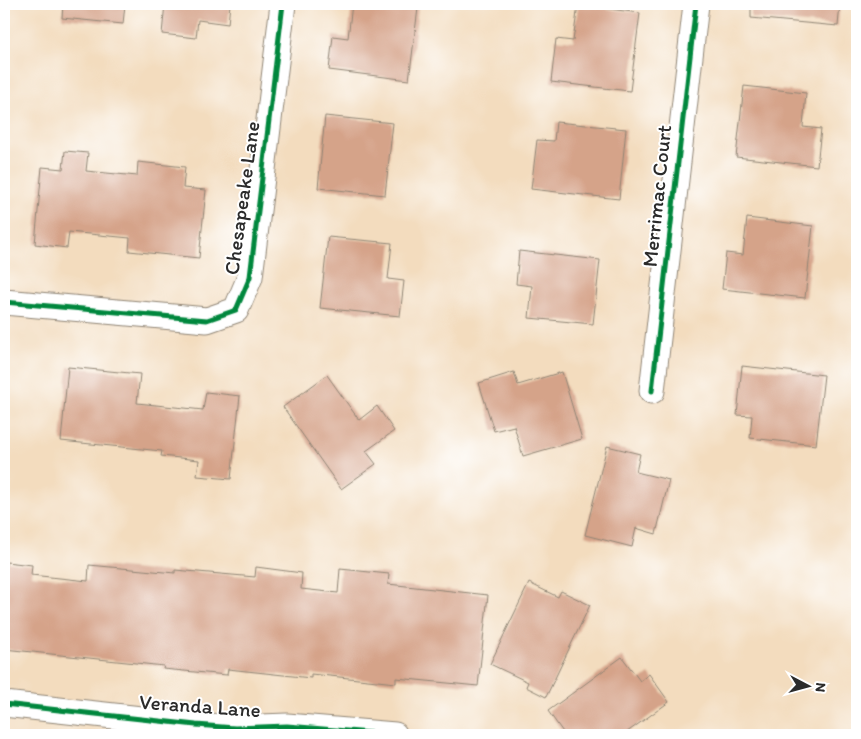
<svg xmlns="http://www.w3.org/2000/svg" width="861" height="739" viewBox="0 0 861 739" font-family="Itim,sans-serif">
  <rect width="100%" height="100%" fill="#fff"/>
  <filter id="ink" filterUnits="userSpaceOnUse"><feTurbulence type="fractalNoise" baseFrequency=".02" numOctaves="2"/><feDisplacementMap in="SourceGraphic" scale="10" xChannelSelector="R" yChannelSelector="G"/><feConvolveMatrix kernelMatrix="1 2 1 2 8 2 1 2 1" color-interpolation-filters="sRGB"/></filter>
  <filter id="wash" filterUnits="userSpaceOnUse"><feTurbulence type="fractalNoise" baseFrequency=".0096" numOctaves="4" result="noise"/><feDisplacementMap in="SourceGraphic" scale="20" xChannelSelector="R" yChannelSelector="G"/><feGaussianBlur stdDeviation="1.12" result="paint"/><feColorMatrix in="noise" values="0 0 0 0 0 0 0 0 0 0 0 0 0 0 0 0 0 1.4 0 .05"/><feComposite in="paint" operator="in"/></filter>
  <g filter="url(#wash)">
    <rect width="100%" height="100%" fill="#f3dcbe"/>
    <g id="blocks">
      <!-- building -->
      <g fill="#d5a389">
        <path d="M 63,4 L 125,4 L 123,24 L 62,18 Z"/>
        <path d="M 165,4 L 230,4 L 228,24 L 198,20 L 196,38 L 162,34 Z"/>
        <path d="M 352,4 L 381,4 L 418,8 L 409,80 L 329,70 L 333,36 L 348,38 Z"/>
        <path d="M 751,4 L 840,4 L 838,26 L 751,18 Z"/>
        <path d="M 578,5 L 640,13 L 630,91 L 551,82 L 556,39 L 573,41 Z"/>
        <path d="M 744,86 L 806,93 L 803,127 L 821,129 L 817,166 L 736,157 Z"/>
        <path d="M 325,116 L 393,123 L 385,195 L 318,188 Z"/>
        <path d="M 556,122 L 626,129 L 619,199 L 531,189 L 537,140 L 554,141 Z"/>
        <path d="M 65,151 L 88,153 L 86,171 L 137,176 L 138,162 L 185,167 L 183,188 L 206,190 L 199,258 L 129,251 L 130,238 L 69,232 L 67,248 L 35,244 L 42,167 L 63,169 Z"/>
        <path d="M 747,218 L 813,226 L 805,298 L 722,289 L 726,253 L 743,255 Z"/>
        <path d="M 328,237 L 392,243 L 388,279 L 404,281 L 400,316 L 320,308 Z"/>
        <path d="M 519,251 L 600,260 L 593,324 L 529,318 L 532,286 L 516,284 Z"/>
        <path d="M 742,366 L 824,375 L 816,445 L 750,438 L 752,416 L 737,415 Z"/>
        <path d="M 68,367 L 140,374 L 137,403 L 203,410 L 206,392 L 240,396 L 231,479 L 197,476 L 199,460 L 161,456 L 162,451 L 61,441 Z"/>
        <path d="M 514,372 L 518,385 L 562,372 L 582,439 L 523,456 L 514,426 L 494,431 L 479,383 Z"/>
        <path d="M 327,375 L 359,420 L 377,406 L 394,431 L 366,451 L 376,464 L 341,489 L 283,407 Z"/>
        <path d="M 607,446 L 640,454 L 636,472 L 669,480 L 656,534 L 636,528 L 632,547 L 585,535 Z"/>
        <path d="M 6,562 L 32,565 L 31,575 L 88,581 L 89,565 L 175,573 L 175,570 L 255,577 L 256,567 L 302,573 L 301,589 L 338,593 L 340,569 L 389,574 L 388,584 L 488,595 L 478,686 L 396,678 L 396,683 L 311,674 L 311,678 L 228,669 L 227,675 L 163,669 L 164,666 L 4,649 Z"/>
        <path d="M 529,583 L 558,597 L 561,591 L 590,605 L 546,697 L 526,687 L 528,682 L 490,664 Z"/>
        <path d="M 622,657 L 640,681 L 649,674 L 669,702 L 623,735 L 565,735 L 548,711 Z"/>
      </g>
    </g>
  </g>
  <g filter="url(#ink)">
    <use href="#blocks" fill-opacity="0" stroke="#8f8474" stroke-width="1"/>
    <g fill="none" stroke-linecap="round" stroke-linejoin="round">
      <defs>
        <g id="minor">
          <path d="M 4,302 L 207,320 L 236,310 L 250,277 L 283,4"/>
          <path d="M 652,391 L 696,4"/>
          <path d="M 4,704 L 196,725 L 235,728 L 287,726 L 395,735"/>
        </g>
      </defs>
      <!-- minor casing -->
      <use href="#minor" stroke="#8f8474" stroke-width="27"/>
      <!-- minor -->
      <use href="#minor" stroke="#fff" stroke-width="25"/>
      <defs>
        <g id="cycleway">
          <path d="M 4,302 L 207,320 L 236,310 L 250,277 L 283,4"/>
          <path d="M 652,391 L 696,4"/>
          <path d="M 4,704 L 196,725 L 235,728 L 287,726 L 395,735"/>
        </g>
      </defs>
      <!-- cycleway casing -->
      <use href="#cycleway" stroke="#fff" stroke-width="8"/>
      <!-- cycleway -->
      <use href="#cycleway" stroke="#00873e" stroke-width="5"/>
    </g>
  </g>
  <g text-anchor="middle" stroke-width="4" stroke-linejoin="round" paint-order="stroke">
    <!-- street labels -->
    <g font-size="21" fill="#2b2b2b" stroke="#fff">
      <text transform="translate(657 196) rotate(-84)" y="7">Merrimac Court</text>
      <text transform="translate(242 198) rotate(-82)" y="7">Chesapeake Lane</text>
      <text transform="translate(200 706) rotate(4)" y="7">Veranda Lane</text>
    </g>
  </g>
  <!-- margin -->
  <rect width="861" height="739" fill="none" stroke="#fff" stroke-width="20"/>
  <!-- north arrow -->
  <g transform="translate(808 686) rotate(96)" stroke="#ffffff" stroke-width="4" paint-order="stroke">
  <path d="M0-4L9 19L0 12L-9 19Z" fill="#2b2b2b"/>
  <text y="-8" font-size="14" font-weight="bold" text-anchor="middle" fill="#2b2b2b">N</text>
  </g>
</svg>
